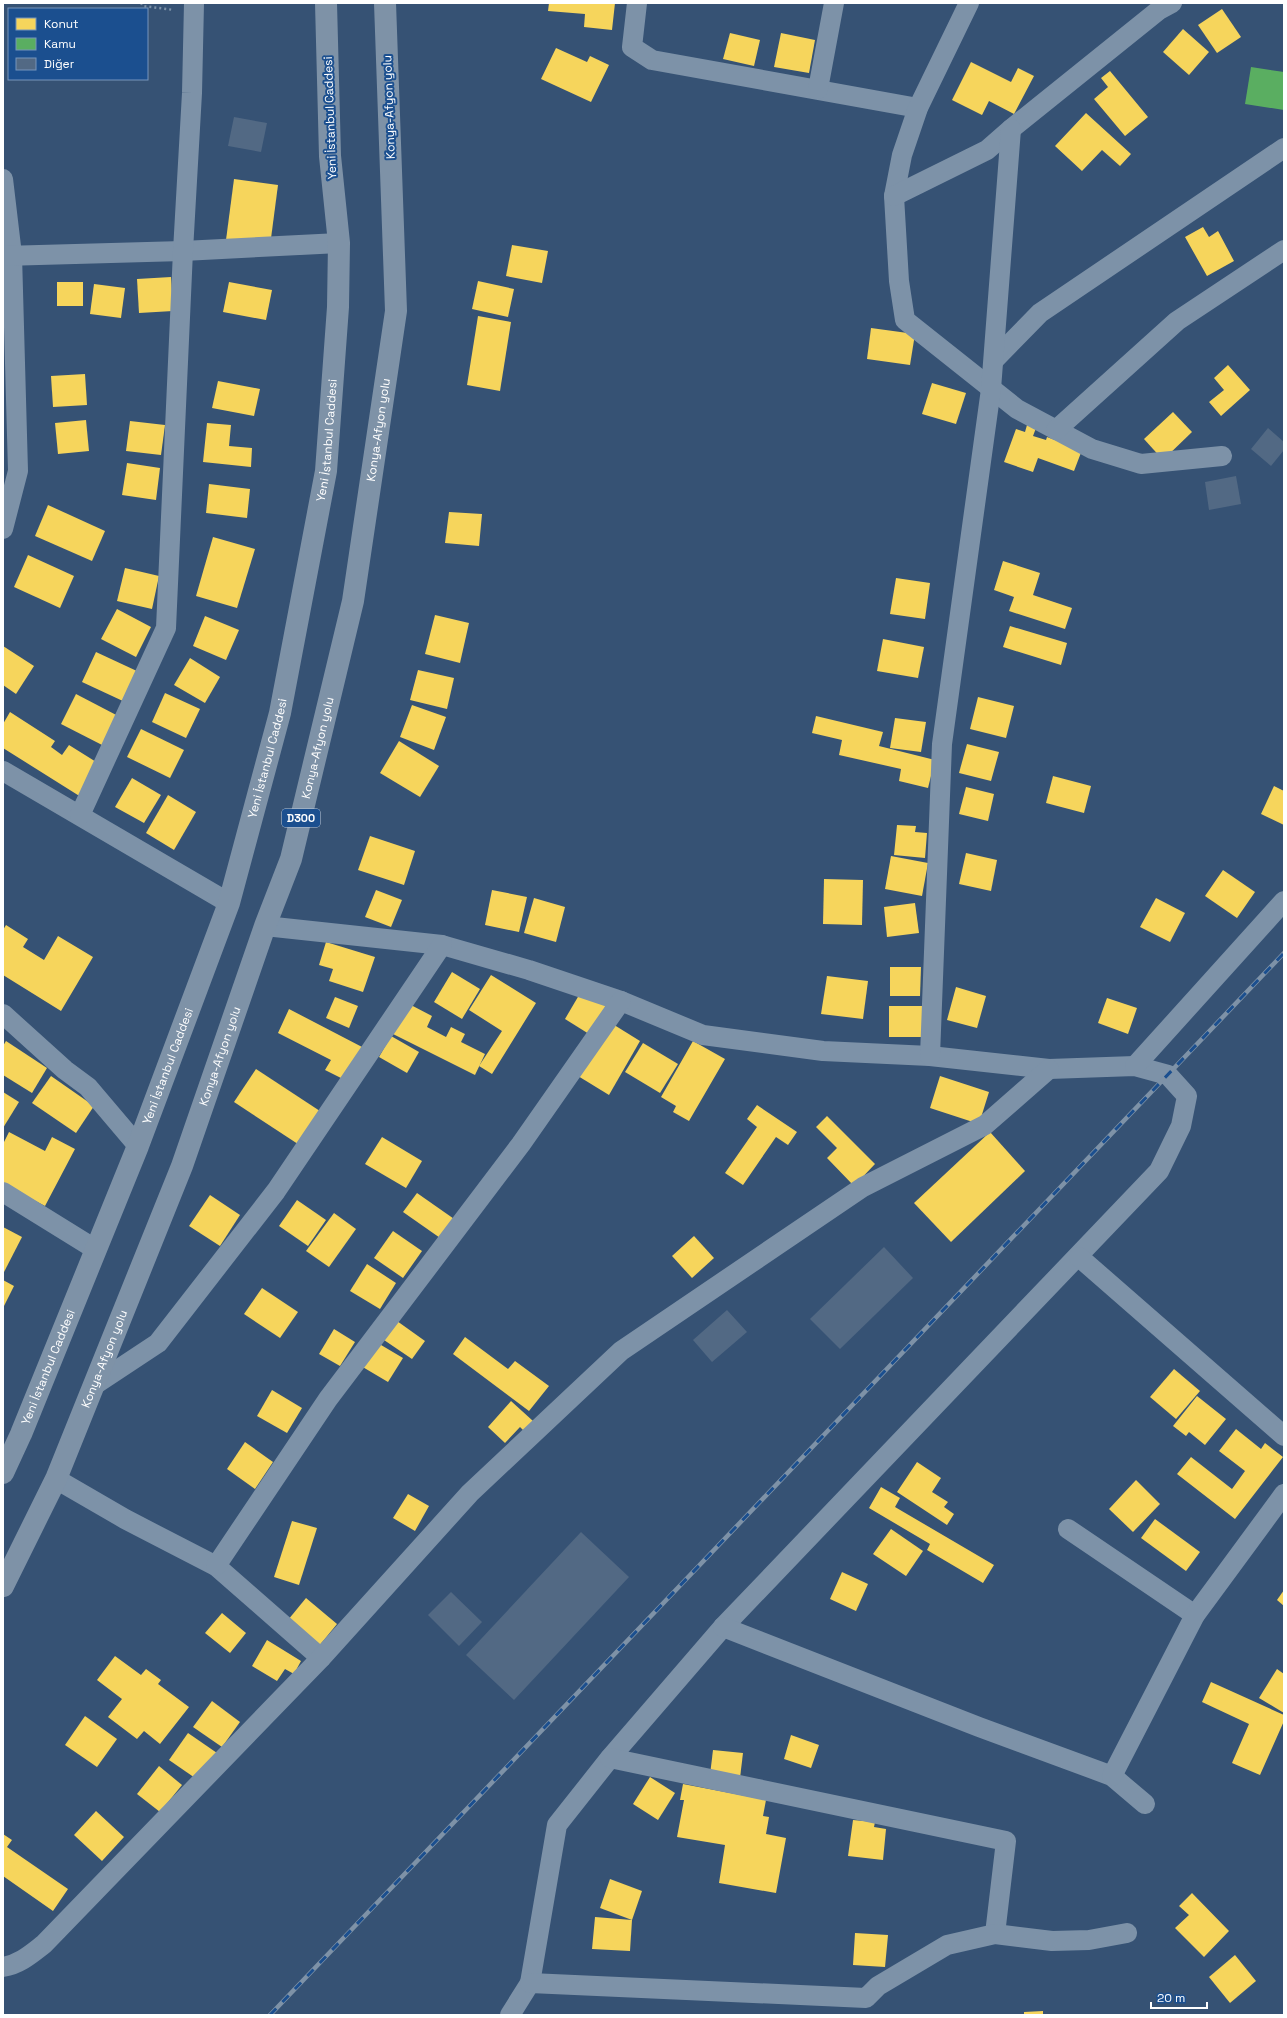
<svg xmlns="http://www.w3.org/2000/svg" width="1287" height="2018" viewBox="0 0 1287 2018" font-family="'Space Grotesk',sans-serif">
  <rect width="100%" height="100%" fill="#365274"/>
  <!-- homes -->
  <g fill="#f6d55c">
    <path d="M 549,3 L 615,3 L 612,30 L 584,27 L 585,14 L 548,11 Z"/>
    <path d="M 1222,9 L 1241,37 L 1217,53 L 1198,25 Z"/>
    <path d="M 1183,29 L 1209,52 L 1189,75 L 1163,52 Z"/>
    <path d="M 730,33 L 760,40 L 754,66 L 723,59 Z"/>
    <path d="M 781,33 L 815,40 L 809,73 L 774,67 Z"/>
    <path d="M 556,48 L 587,62 L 590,56 L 609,65 L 591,102 L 541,79 Z"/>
    <path d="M 971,62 L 1011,82 L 1018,68 L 1034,76 L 1014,114 L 989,101 L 982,115 L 952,100 Z"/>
    <path d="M 1110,71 L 1148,117 L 1125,136 L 1094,99 L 1108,87 L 1101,78 Z"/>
    <path d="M 1086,113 L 1131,154 L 1120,166 L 1102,150 L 1082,171 L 1055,146 Z"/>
    <path d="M 234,179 L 278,185 L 270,246 L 226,240 Z"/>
    <path d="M 1203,227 L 1209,237 L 1218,231 L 1234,261 L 1207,276 L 1185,237 Z"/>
    <path d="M 512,245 L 548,251 L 542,283 L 506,276 Z"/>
    <path d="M 171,277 L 173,311 L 139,313 L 137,279 Z"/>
    <path d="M 478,281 L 514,289 L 508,317 L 472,309 Z"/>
    <rect x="57" y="282" width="26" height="24"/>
    <path d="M 229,282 L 272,290 L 266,320 L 223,312 Z"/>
    <path d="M 94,284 L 125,288 L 121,318 L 90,314 Z"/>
    <path d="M 478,316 L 511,322 L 500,391 L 467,385 Z"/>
    <path d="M 871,328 L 915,334 L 910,365 L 867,359 Z"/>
    <path d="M 1228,365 L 1250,390 L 1221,416 L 1209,402 L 1224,390 L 1214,378 Z"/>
    <path d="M 85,374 L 87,405 L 53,407 L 51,376 Z"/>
    <path d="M 218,381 L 260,389 L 254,416 L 212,408 Z"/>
    <path d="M 932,383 L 966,393 L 956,424 L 922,414 Z"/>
    <path d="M 1173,412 L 1192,432 L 1163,460 L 1144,439 Z"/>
    <path d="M 86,420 L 89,451 L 58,454 L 55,423 Z"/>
    <path d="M 130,421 L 165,425 L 161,455 L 126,451 Z"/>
    <path d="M 207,423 L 231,425 L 229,446 L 252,448 L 251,467 L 203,462 Z"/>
    <path d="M 1027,425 L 1036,428 L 1033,436 L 1046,440 L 1047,437 L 1082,450 L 1074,471 L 1038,458 L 1033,472 L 1004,462 L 1016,429 L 1025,432 Z"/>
    <path d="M 127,463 L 160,468 L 156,500 L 122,495 Z"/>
    <path d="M 209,484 L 250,489 L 247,518 L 206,513 Z"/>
    <path d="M 48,505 L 105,531 L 92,561 L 35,536 Z"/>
    <path d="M 449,512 L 482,514 L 479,546 L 445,543 Z"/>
    <path d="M 213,537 L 255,549 L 237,608 L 196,596 Z"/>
    <path d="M 28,555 L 74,576 L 60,608 L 14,587 Z"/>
    <path d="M 1003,561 L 1040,573 L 1033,595 L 1072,608 L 1065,629 L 1009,611 L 1014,597 L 994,590 Z"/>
    <path d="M 125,568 L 159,576 L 152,609 L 117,601 Z"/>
    <path d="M 896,578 L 930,583 L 925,619 L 890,614 Z"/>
    <path d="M 117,609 L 151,627 L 136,657 L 101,639 Z"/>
    <path d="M 435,615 L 469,623 L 460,663 L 425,654 Z"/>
    <path d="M 205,616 L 239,630 L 226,660 L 193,646 Z"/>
    <path d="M 1010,626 L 1067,643 L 1061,665 L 1003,647 Z"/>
    <path d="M 883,639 L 924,647 L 918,678 L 877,671 Z"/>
    <path d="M 3,646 L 34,666 L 16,694 L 3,685 Z"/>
    <path d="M 96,652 L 139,672 L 125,702 L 82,682 Z"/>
    <path d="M 190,658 L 220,677 L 205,703 L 174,685 Z"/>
    <path d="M 418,670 L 454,678 L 447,709 L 410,700 Z"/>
    <path d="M 165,693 L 200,709 L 186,738 L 152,722 Z"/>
    <path d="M 76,694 L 122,718 L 106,747 L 61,724 Z"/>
    <path d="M 978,697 L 1014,706 L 1006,738 L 970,729 Z"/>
    <path d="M 412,705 L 446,717 L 434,750 L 400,737 Z"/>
    <path d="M 10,712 L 55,741 L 51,747 L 62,755 L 69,745 L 101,765 L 81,797 L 3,748 L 3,724 Z"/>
    <path d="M 816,716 L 883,732 L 879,746 L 935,760 L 928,788 L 899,781 L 901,769 L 839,755 L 842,740 L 812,733 Z"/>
    <path d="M 895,718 L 926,722 L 921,752 L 890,748 Z"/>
    <path d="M 141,729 L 184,750 L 170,778 L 127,757 Z"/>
    <path d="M 399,741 L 439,766 L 420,797 L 380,773 Z"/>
    <path d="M 967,744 L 999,752 L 991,781 L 959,773 Z"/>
    <path d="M 1053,776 L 1091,786 L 1084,813 L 1046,803 Z"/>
    <path d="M 132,778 L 161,795 L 144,823 L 115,807 Z"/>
    <path d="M 1274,786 L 1284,791 L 1284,825 L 1261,814 Z"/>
    <path d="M 966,787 L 994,794 L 988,821 L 959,814 Z"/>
    <path d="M 168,795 L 196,812 L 174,850 L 146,833 Z"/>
    <path d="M 897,825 L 916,826 L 915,832 L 927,833 L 925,858 L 894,855 Z"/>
    <path d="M 370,836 L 415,851 L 404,885 L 358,870 Z"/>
    <path d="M 966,853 L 997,860 L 991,891 L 959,884 Z"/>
    <path d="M 891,856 L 928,863 L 922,896 L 885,889 Z"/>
    <path d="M 1223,870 L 1255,892 L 1237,918 L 1205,896 Z"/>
    <path d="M 824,879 L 863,880 L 862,925 L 823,924 Z"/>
    <path d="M 376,890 L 402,900 L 391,927 L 365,917 Z"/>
    <path d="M 492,890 L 527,897 L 519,932 L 485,925 Z"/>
    <path d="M 534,898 L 565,907 L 556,942 L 524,933 Z"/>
    <path d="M 1156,898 L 1185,913 L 1170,942 L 1140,927 Z"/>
    <path d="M 915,903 L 919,933 L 887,937 L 884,907 Z"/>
    <path d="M 6,925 L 28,939 L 23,947 L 44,960 L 58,936 L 93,957 L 61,1011 L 3,975 L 3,930 Z"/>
    <path d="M 326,942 L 375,957 L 363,992 L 329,981 L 333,969 L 319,965 Z"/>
    <path d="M 890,967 L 921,967 L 920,996 L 890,996 Z"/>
    <path d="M 452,972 L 480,989 L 462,1019 L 434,1002 Z"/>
    <path d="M 491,975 L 536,1003 L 492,1074 L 479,1066 L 502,1031 L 469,1010 Z"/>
    <path d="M 827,976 L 868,981 L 863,1019 L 821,1014 Z"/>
    <path d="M 956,987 L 986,996 L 977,1028 L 947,1020 Z"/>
    <path d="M 582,990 L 607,1004 L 589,1034 L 565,1019 Z"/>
    <path d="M 335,997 L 358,1006 L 349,1028 L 326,1018 Z"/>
    <path d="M 1107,998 L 1137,1008 L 1128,1034 L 1098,1023 Z"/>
    <path d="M 409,1004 L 432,1016 L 427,1027 L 446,1037 L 451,1027 L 465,1034 L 461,1042 L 485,1054 L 475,1075 L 393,1034 Z"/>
    <rect x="889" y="1006" width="33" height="31"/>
    <path d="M 289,1009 L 364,1048 L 347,1081 L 325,1070 L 331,1060 L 278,1033 Z"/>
    <path d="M 611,1023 L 640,1041 L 609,1095 L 578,1076 Z"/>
    <path d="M 391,1036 L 419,1052 L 407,1073 L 379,1057 Z"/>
    <path d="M 6,1041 L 47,1068 L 32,1093 L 3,1075 L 3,1046 Z"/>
    <path d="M 693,1041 L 725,1059 L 689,1121 L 673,1112 L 676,1106 L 661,1097 Z"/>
    <path d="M 643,1043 L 678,1064 L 660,1093 L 625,1072 Z"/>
    <path d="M 256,1069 L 326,1115 L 304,1148 L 234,1102 Z"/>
    <path d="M 51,1076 L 94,1106 L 76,1133 L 32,1103 Z"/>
    <path d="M 940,1076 L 989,1092 L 979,1124 L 930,1108 Z"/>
    <path d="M 3,1092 L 19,1102 L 3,1128 Z"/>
    <path d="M 757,1105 L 797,1132 L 788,1145 L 776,1137 L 743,1185 L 725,1173 L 757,1127 L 747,1119 Z"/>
    <path d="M 827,1116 L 875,1164 L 854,1186 L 827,1158 L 837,1148 L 816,1127 Z"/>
    <path d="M 9,1132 L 45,1151 L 52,1137 L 75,1149 L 45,1206 L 3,1184 L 3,1144 Z"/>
    <path d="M 990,1132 L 1025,1171 L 951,1242 L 914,1203 Z"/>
    <path d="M 382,1137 L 422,1161 L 406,1188 L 365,1164 Z"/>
    <path d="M 417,1193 L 457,1221 L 443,1240 L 403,1212 Z"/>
    <path d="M 210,1195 L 240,1215 L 220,1246 L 189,1226 Z"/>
    <path d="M 297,1200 L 326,1220 L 308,1246 L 279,1226 Z"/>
    <path d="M 334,1213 L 356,1229 L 329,1267 L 306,1251 Z"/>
    <path d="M 3,1227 L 22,1237 L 3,1274 Z"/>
    <path d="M 393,1231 L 422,1251 L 403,1278 L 374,1258 Z"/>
    <path d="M 694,1236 L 714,1258 L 692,1278 L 672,1256 Z"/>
    <path d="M 367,1264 L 396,1283 L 380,1309 L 350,1291 Z"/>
    <path d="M 3,1280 L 14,1286 L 3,1308 Z"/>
    <path d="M 262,1288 L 298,1312 L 280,1338 L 244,1314 Z"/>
    <path d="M 397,1321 L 425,1341 L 412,1359 L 384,1340 Z"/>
    <path d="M 334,1329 L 355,1342 L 340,1366 L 319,1354 Z"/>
    <path d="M 465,1337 L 508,1369 L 515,1361 L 549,1386 L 529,1411 L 453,1354 Z"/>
    <path d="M 376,1342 L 403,1358 L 388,1382 L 361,1366 Z"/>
    <path d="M 1174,1369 L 1200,1391 L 1176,1419 L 1150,1397 Z"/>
    <path d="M 272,1390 L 302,1408 L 287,1433 L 257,1416 Z"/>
    <path d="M 1197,1396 L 1226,1419 L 1205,1445 L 1189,1432 L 1186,1436 L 1173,1426 Z"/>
    <path d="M 511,1401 L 533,1421 L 524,1431 L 520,1427 L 505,1443 L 488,1427 Z"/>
    <path d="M 1236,1429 L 1261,1449 L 1265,1443 L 1283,1457 L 1235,1519 L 1177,1474 L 1191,1457 L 1232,1489 L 1245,1471 L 1219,1451 Z"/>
    <path d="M 245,1442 L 273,1462 L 255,1489 L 227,1469 Z"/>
    <path d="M 917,1462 L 941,1478 L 932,1492 L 948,1502 L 944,1507 L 954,1514 L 947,1525 L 897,1492 Z"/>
    <path d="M 1136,1480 L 1160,1504 L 1133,1532 L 1109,1509 Z"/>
    <path d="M 881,1487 L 900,1498 L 895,1507 L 994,1565 L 983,1583 L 927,1550 L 930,1544 L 869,1508 Z"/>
    <path d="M 408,1494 L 429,1506 L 415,1531 L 393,1518 Z"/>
    <path d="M 1155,1519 L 1200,1552 L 1186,1571 L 1141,1538 Z"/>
    <path d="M 292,1521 L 317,1528 L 299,1585 L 274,1577 Z"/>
    <path d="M 891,1529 L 923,1551 L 906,1576 L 873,1554 Z"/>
    <path d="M 842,1572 L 868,1584 L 856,1611 L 830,1599 Z"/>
    <path d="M 1284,1590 L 1284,1606 L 1277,1600 Z"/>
    <path d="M 306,1598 L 337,1624 L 319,1646 L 288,1620 Z"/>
    <path d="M 222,1613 L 246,1633 L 230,1653 L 205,1633 Z"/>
    <path d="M 267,1640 L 301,1661 L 294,1674 L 285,1669 L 277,1681 L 252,1666 Z"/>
    <path d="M 115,1656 L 141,1675 L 146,1669 L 161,1680 L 158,1684 L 189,1707 L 160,1744 L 144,1731 L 137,1739 L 108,1717 L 122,1699 L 97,1680 Z"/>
    <path d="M 1277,1669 L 1284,1674 L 1284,1713 L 1259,1698 Z"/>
    <path d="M 1211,1682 L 1284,1715 L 1284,1721 L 1260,1775 L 1232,1763 L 1249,1724 L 1202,1702 Z"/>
    <path d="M 212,1701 L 240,1722 L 222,1747 L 193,1727 Z"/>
    <path d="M 85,1716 L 117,1739 L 97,1767 L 65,1745 Z"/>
    <path d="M 188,1733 L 217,1753 L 198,1780 L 169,1760 Z"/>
    <path d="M 791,1735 L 819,1745 L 811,1768 L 784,1759 Z"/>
    <path d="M 713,1750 L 743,1753 L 740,1778 L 710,1775 Z"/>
    <path d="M 159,1766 L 182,1785 L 160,1812 L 137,1794 Z"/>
    <path d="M 650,1777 L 675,1793 L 658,1820 L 633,1804 Z"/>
    <path d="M 683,1784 L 766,1800 L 763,1816 L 769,1817 L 766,1834 L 786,1838 L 776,1893 L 719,1883 L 725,1845 L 677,1837 L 684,1800 L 680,1800 Z"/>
    <path d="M 96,1811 L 124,1837 L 102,1861 L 74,1835 Z"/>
    <path d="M 853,1820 L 875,1822 L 874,1827 L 886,1829 L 883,1860 L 848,1856 Z"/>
    <path d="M 3,1834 L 12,1840 L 7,1847 L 68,1889 L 53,1911 L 3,1876 Z"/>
    <path d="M 610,1879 L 642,1891 L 632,1920 L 600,1908 Z"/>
    <path d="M 1192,1893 L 1229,1931 L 1204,1957 L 1175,1928 L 1189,1915 L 1179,1906 Z"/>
    <path d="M 595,1917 L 632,1920 L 630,1951 L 592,1949 Z"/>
    <path d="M 855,1933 L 888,1935 L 885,1967 L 853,1965 Z"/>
    <path d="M 1235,1955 L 1256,1981 L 1230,2003 L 1209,1977 Z"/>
    <path d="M 1043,2011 L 1043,2015 L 1024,2015 L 1024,2012 Z"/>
  </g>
  <!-- public -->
  <path fill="#5aae61" d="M 1251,67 L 1284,72 L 1284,110 L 1245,104 Z"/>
  <!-- building -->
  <g fill="#526984">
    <path d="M 234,117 L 267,123 L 261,152 L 228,146 Z"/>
    <path d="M 1268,428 L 1284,442 L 1284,450 L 1271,466 L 1251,449 Z"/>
    <path d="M 1236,476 L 1241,504 L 1209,510 L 1205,482 Z"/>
    <path d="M 884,1247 L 913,1278 L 840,1349 L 810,1319 Z"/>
    <path d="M 727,1310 L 747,1332 L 712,1362 L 693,1340 Z"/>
    <path d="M 581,1532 L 629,1577 L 514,1700 L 466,1655 Z"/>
    <path d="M 451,1592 L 482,1622 L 459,1646 L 428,1615 Z"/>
  </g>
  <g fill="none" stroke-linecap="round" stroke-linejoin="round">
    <!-- path -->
    <path stroke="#7d92a8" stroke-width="2.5" stroke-dasharray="2 3" stroke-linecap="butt" d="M 141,3 L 143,6 L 174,10"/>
    <!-- minor -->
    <g stroke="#7d92a8" stroke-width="20">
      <path d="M 637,3 L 632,47 L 652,60 L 918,108"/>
      <path d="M 969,3 L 918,108 L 902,155 L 894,196 L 899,281 L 905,320 L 1017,409 L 1092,449 L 1141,464 L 1222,456"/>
      <path d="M 818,89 L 834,3"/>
      <path d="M 3,179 L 12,255 L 18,471 L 3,529"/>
      <path d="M 894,196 L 987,150 L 1011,129 L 1159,10 L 1172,3"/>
      <path d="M 3,256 L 183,251 L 339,243"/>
      <path d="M 994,360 L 1040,313 L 1284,148"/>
      <path d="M 1056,430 L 1177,321 L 1284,250"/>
      <path d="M 3,771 L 229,903"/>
      <path d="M 80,815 L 166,628 L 183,251 L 192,93 L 194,3"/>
      <path d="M 265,926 L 442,945 L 529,970 L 621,1001 L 703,1035 L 823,1051 L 930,1056 L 1049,1069 L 1135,1066 L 1168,1075 L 1187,1096 L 1181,1126 L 1159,1171 L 723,1627 L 610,1758 L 557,1825 L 530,1983 L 510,2015"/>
      <path d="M 3,1014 L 65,1070 L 88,1087 L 138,1146"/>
      <path d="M 930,1056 L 942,744 L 991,389 L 1011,129"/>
      <path d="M 1135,1066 L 1284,901"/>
      <path d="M 3,1192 L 95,1249"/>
      <path d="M 1079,1257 L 1284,1436"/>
      <path d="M 93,1386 L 158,1343 L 276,1191 L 442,945"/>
      <path d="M 56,1479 L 125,1519 L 216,1566 L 321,1658"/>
      <path d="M 1068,1529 L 1195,1615"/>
      <path d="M 216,1566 L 328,1399 L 521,1144 L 621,1001"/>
      <path d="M 723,1627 L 979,1727 L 1112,1776 L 1145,1804"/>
      <path d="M 610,1758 L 1006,1841 L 995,1934"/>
      <path d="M 1112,1776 L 1195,1615 L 1284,1494"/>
      <path d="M 3,1967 C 20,1964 31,1954 44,1944 L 321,1658 L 470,1493 L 621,1351 L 863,1187 L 985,1125 L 1049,1069"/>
      <path d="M 530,1983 L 866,1998 L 878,1986 L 947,1945 L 995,1934 L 1052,1941 L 1089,1940 L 1127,1933"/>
    </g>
    <!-- highway -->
    <g stroke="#7e92a7" stroke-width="22">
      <path id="s1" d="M 3,1473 L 21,1434 L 138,1146 L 229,903 L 280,713 L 326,471 L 338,307 L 339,243 L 330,156 L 326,3"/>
      <path id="s2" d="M 3,1586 L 56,1479 L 182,1166 L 265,926 L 291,859 L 353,601 L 396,311 L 385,3"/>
    </g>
    <defs>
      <path id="rail" d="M 270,2015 L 1284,953"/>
    </defs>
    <!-- rail casing -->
    <use href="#rail" stroke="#7e92a7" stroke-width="4.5"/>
    <!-- rail -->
    <use href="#rail" stroke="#1b4f8f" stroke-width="3" stroke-dasharray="9" stroke-linecap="butt"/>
  </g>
  <g text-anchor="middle" stroke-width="4" stroke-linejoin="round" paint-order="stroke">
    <!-- shield labels -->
    <rect fill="#1b4f8f" stroke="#bbcadd" stroke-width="1" x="282" y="809" width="38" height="18" rx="3"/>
    <g font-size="11" font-weight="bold" fill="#fff">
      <text x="301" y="822">D300</text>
    </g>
    <!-- street labels -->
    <g font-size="12" fill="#fff" stroke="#1b4f8f">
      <text transform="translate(389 107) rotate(-92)" y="4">Konya-Afyon yolu</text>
      <text transform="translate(330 118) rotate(-92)" y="4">Yeni İstanbul Caddesi</text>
      <text dy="4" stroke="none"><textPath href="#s2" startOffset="1221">Konya-Afyon yolu</textPath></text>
      <text dy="4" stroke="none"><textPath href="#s1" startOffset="1087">Yeni İstanbul Caddesi</textPath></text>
      <text dy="4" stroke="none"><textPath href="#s2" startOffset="897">Konya-Afyon yolu</textPath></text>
      <text dy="4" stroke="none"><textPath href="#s1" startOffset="763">Yeni İstanbul Caddesi</textPath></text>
      <text dy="4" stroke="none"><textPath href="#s2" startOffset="573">Konya-Afyon yolu</textPath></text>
      <text dy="4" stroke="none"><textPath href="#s1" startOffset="439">Yeni İstanbul Caddesi</textPath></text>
      <text dy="4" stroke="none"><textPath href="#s2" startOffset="249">Konya-Afyon yolu</textPath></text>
      <text dy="4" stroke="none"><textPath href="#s1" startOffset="115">Yeni İstanbul Caddesi</textPath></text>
    </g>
  </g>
  <!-- border -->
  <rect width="1287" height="2018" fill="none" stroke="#ffffff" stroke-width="8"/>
  <!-- legend -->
  <rect x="8" y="8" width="140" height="72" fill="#1b4f8f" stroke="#7695bc"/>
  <rect x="16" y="18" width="20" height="12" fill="#f6d55c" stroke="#7695bc"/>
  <text x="44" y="28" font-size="12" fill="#ffffff">Konut</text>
  <rect x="16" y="38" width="20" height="12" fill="#5aae61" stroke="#7695bc"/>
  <text x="44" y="48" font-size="12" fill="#ffffff">Kamu</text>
  <rect x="16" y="58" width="20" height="12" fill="#526984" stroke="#7695bc"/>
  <text x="44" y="68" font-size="12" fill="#ffffff">Diğer</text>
  <!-- scale -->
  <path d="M1151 2002v6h56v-6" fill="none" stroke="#ffffff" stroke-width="2"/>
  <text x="1157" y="2002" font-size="12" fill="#ffffff" stroke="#1b4f8f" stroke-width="3" paint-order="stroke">20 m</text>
</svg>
